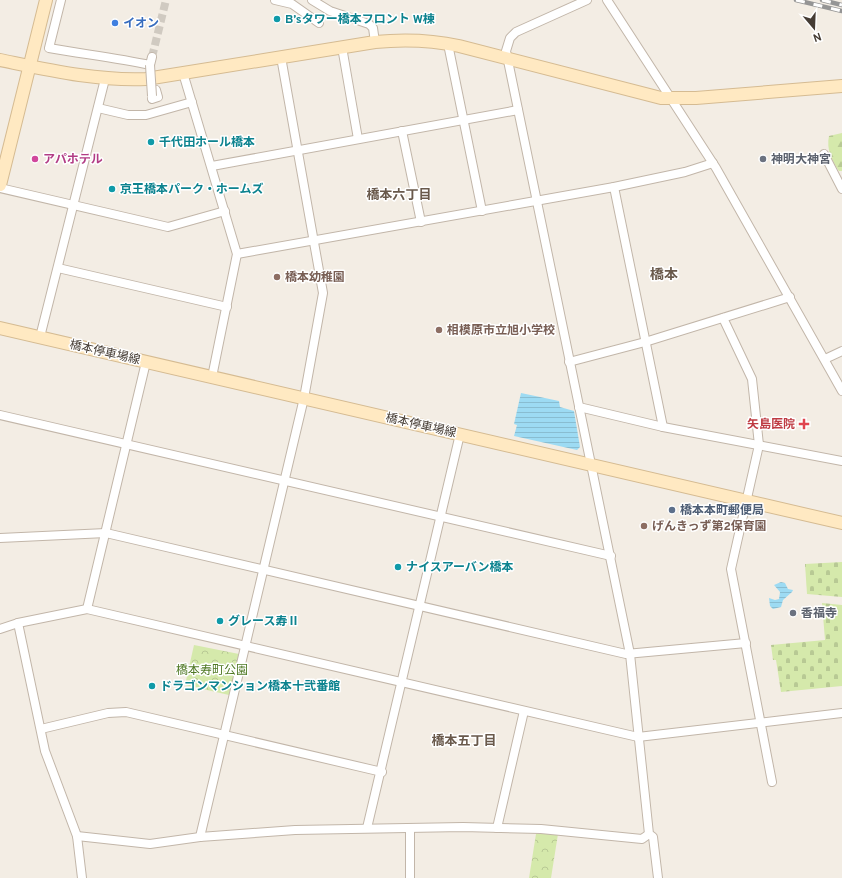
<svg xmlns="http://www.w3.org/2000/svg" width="842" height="878" viewBox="0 0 842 878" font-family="Overpass,'Noto Sans JP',sans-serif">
  <defs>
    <pattern id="forest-firs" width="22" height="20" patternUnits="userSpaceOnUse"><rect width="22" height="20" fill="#d5e9ab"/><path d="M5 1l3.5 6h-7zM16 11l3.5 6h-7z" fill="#b8c994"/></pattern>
    <pattern id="cemetery-stones" width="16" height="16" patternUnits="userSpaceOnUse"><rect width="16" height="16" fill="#d5e9ab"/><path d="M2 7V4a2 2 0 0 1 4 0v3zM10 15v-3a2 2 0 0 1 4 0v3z" fill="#b8c994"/></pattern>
    <pattern id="park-crowns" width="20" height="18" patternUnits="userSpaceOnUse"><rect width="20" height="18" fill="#d5e9ab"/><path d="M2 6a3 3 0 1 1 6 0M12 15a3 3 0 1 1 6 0" fill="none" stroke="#b8c994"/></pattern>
    <pattern id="water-rules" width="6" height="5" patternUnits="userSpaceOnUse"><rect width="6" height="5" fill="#9ddbf3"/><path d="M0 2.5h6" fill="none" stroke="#89bdd1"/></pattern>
  </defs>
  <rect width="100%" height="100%" fill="#f3ede4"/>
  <!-- forest -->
  <path fill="url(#forest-firs)" d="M 842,133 L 842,171 L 839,171 C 832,161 826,149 829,136 Z"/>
  <!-- cemetery -->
  <g fill="url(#cemetery-stones)">
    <path d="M 842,562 L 842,597 L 807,594 L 805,564 Z"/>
    <path d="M 822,603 L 842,605 L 842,686 L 781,692 L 776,660 L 773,660 L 771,645 L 825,640 Z"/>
  </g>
  <!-- park -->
  <g fill="url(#park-crowns)">
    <path d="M 194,645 L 239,654 L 229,695 L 185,685 Z"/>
    <path d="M 539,833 L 558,834 L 551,878 L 529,878 L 536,834 Z"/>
  </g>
  <!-- water -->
  <g fill="url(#water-rules)">
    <path d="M 521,393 L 559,401 L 560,407 L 574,411 L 580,447 L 577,450 L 514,436 L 517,425 L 514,424 Z"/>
    <path d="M 781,582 L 785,583 L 788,589 L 793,590 L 792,592 L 783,600 L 781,607 L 773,609 L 770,606 L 769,598 L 775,600 L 779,599 L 780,592 L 774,585 Z"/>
  </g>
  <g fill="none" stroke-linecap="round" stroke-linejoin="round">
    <!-- street-tunnel -->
    <path stroke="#d0cac1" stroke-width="8" stroke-dasharray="8 4" stroke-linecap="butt" d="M 152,57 L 166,0"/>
    <defs>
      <g id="street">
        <path d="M 61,0 L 49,48 C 83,54 117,58 150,65 L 152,57"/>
        <path d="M 275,0 L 292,4 L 319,23"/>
        <path d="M 312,0 L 330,11 L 369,24 L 373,28 L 375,42"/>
        <path d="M 587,0 L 516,32 L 510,38 L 506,51 L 630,654 L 649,834 L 653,837 L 658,878"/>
        <path d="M 607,0 L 716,168 L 842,391"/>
        <path d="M 448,44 L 482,211"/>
        <path d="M 342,47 L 358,139"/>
        <path d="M 183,73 L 237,254 L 212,377"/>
        <path d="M 152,92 L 156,90 L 158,97 L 152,99"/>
        <path d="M 98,108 L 128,115 L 146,115 L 192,102"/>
        <path d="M 402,131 L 421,222"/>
        <path d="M 824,154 L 842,189"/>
        <path d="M 212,166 L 518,110"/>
        <path d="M 614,187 L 663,427"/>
        <path d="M 0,188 L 168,227 L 225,211"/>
        <path d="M 237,254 L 614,187 L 685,172 L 713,163"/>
        <path d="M 58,268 L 227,307"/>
        <path d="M 723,318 L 752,379 L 759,445 L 731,569 L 772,782"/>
        <path d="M 40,337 L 105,79"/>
        <path d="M 825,359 L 842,351"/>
        <path d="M 569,362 L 645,342 L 790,297"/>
        <path d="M 579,407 L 663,427 L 842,461"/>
        <path d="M 0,415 L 611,556"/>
        <path d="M 0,538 L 106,533 L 626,654 L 746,643"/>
        <path d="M 87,609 L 146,362"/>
        <path d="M 18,623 L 45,751 L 77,836 L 82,878"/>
        <path d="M 0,629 L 18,623 L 87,609 L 638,737 L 842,713"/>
        <path d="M 41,729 L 108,713 L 126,712 L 382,772"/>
        <path d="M 367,828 L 460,434"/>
        <path d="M 497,828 L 524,711"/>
        <path d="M 77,836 L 150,844 L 200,837 L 295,830 L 463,827 L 541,829 L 642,839 L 649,834"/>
        <path d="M 200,837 L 304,398 L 323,293 L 281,57"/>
        <path d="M 410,878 L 410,828"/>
      </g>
      <g id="secondary">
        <path d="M 0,60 C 49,70 96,81 146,79 L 375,42 C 404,39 431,40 459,46 L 661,98 L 696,98 L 842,86"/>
        <path d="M 0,185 L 46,0"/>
        <path d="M 0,328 L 842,523"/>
      </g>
    </defs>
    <!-- street casing -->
    <use href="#street" stroke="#c2b6a9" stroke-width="10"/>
    <!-- secondary casing -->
    <use href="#secondary" stroke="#d5bb92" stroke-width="14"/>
    <!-- street -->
    <use href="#street" stroke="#fff" stroke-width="8"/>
    <!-- secondary -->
    <use href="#secondary" stroke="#ffe9c2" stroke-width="12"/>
    <defs>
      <g id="rail">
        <path d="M 796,0 L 842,11"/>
        <path d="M 822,0 L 842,5"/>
      </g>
    </defs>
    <!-- rail casing -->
    <use href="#rail" stroke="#959595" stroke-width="4.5"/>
    <!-- rail -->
    <use href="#rail" stroke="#fff" stroke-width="3" stroke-dasharray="9" stroke-linecap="butt"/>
    <defs>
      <path id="street-bridge" d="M 150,65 L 152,96"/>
    </defs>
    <!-- street-bridge casing -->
    <use href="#street-bridge" stroke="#c2b6a9" stroke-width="10" stroke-linecap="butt"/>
    <!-- street-bridge -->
    <use href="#street-bridge" stroke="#fff" stroke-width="8"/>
  </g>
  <!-- markers -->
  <g fill="#0f9aa8" stroke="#fff" stroke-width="1.5">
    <circle cx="277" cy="19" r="4"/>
    <circle cx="151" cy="142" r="4"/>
    <circle cx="112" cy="189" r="4"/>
    <circle cx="398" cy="567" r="4"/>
    <circle cx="220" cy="621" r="4"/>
    <circle cx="152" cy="686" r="4"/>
  </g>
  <circle fill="#3f7fe0" stroke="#fff" stroke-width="1.5" cx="115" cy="23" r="4"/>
  <circle fill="#d1479c" stroke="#fff" stroke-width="1.5" cx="35" cy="159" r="4"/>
  <g fill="#6b7280" stroke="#fff" stroke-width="1.5">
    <circle cx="763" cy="159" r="4"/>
    <circle cx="793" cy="613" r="4"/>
  </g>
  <g fill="#8d6e63" stroke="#fff" stroke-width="1.5">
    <circle cx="277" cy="277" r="4"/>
    <circle cx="439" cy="330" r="4"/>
    <circle cx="644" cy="526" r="4"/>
  </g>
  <path fill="#e0444e" stroke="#fff" stroke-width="1.5" d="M802 418h4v4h4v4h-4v4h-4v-4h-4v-4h4z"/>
  <circle fill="#5c6f8a" stroke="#fff" stroke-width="1.5" cx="672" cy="510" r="4"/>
  <g text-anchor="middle" stroke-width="3" stroke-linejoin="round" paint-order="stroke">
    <!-- culture labels -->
    <g font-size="12" font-weight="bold" fill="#0d838f" stroke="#fff" text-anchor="start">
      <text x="285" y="23">B’sタワー橋本フロント W棟</text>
      <text x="159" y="146">千代田ホール橋本</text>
      <text x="120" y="193">京王橋本パーク・ホームズ</text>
      <text x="406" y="571">ナイスアーバン橋本</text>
      <text x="228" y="625">グレース寿Ⅱ</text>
      <text x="160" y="690">ドラゴンマンション橋本十弐番館</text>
    </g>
    <!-- shop labels -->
    <g font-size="12" font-weight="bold" fill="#366cbe" stroke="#fff" text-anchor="start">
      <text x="123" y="27">イオン</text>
    </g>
    <!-- hotel labels -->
    <g font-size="12" font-weight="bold" fill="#b23c85" stroke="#fff" text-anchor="start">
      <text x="43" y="163">アパホテル</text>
    </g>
    <!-- worship labels -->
    <g font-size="12" font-weight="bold" fill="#5b616d" stroke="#fff" text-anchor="start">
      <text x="771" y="163">神明大神宮</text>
      <text x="801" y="617">香福寺</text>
    </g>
    <!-- education labels -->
    <g font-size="12" font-weight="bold" fill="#785e54" stroke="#fff" text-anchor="start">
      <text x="285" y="281">橋本幼稚園</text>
      <text x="447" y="334">相模原市立旭小学校</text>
      <text x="652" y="530">げんきっず第2保育園</text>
    </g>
    <!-- street labels -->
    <g font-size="12" fill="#453c34" stroke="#fff">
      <text transform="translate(105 352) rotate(13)" y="4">橋本停車場線</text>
      <text transform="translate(421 425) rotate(13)" y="4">橋本停車場線</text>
    </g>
    <!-- health labels -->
    <g font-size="12" font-weight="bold" fill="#be3a42" stroke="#fff" text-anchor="end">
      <text x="795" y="428">矢島医院</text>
    </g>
    <!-- service labels -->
    <g font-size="12" font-weight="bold" fill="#4e5e75" stroke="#fff" text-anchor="start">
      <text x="680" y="514">橋本本町郵便局</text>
    </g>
    <!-- park labels -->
    <g font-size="12" fill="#507925" stroke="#fff">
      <text x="212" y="674">橋本寿町公園</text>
    </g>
    <!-- neighbourhood labels -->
    <g font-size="13" font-weight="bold" fill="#69594b" stroke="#fff">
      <text x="399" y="199">橋本六丁目</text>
      <text x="464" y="745">橋本五丁目</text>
    </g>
    <!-- quarter labels -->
    <g font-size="14" font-weight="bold" fill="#69594b" stroke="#fff">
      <text x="664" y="279">橋本</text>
    </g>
  </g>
  <!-- north arrow -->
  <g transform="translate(814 28) rotate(161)" stroke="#ffffff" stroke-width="3" paint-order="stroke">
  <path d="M0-3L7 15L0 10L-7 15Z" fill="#453c34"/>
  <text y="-6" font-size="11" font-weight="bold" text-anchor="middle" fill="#453c34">N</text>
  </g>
</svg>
